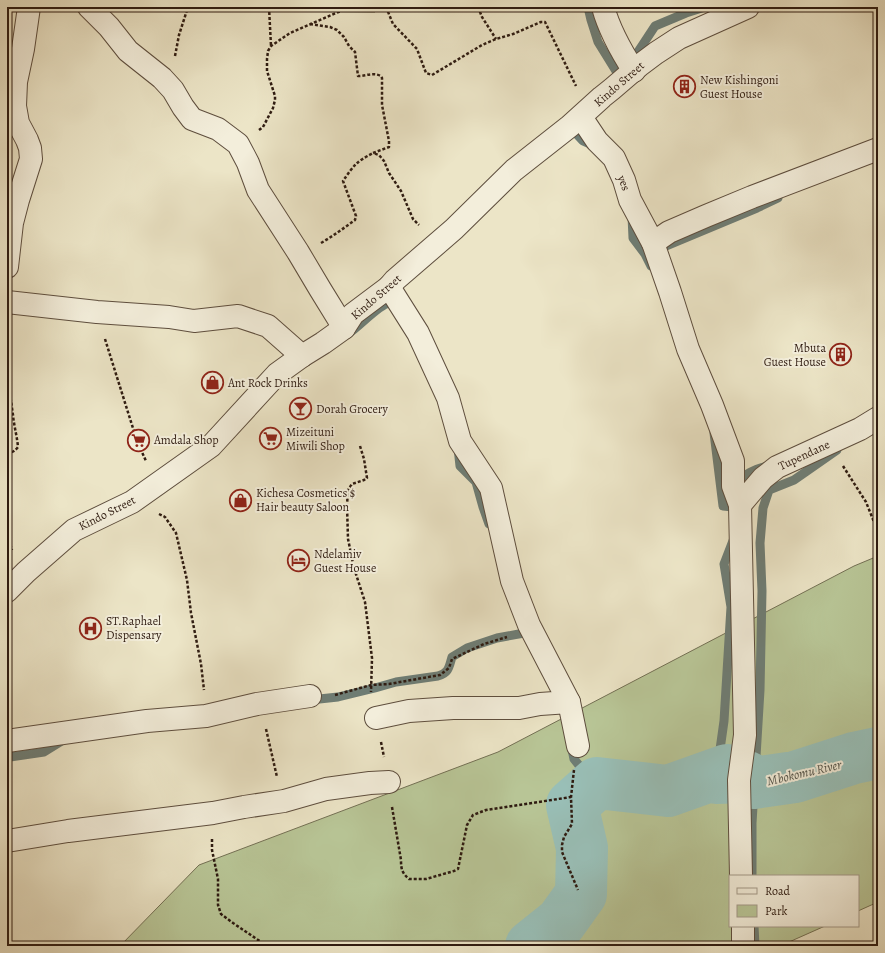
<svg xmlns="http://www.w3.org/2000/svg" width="885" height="953" viewBox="0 0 885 953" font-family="Alegreya,serif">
  <rect width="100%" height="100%" fill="#ece5c7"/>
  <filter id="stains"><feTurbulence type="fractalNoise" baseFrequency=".005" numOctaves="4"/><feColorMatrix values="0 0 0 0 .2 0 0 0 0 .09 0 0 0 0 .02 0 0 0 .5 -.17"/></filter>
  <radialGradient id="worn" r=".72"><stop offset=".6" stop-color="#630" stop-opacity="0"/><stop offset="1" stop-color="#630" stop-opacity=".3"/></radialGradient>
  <!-- green -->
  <g fill="#b8c596" stroke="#737054">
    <path d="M 153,7 L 379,7 L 375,12 L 157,10 Z"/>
    <path d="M 878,556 L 878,902 L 858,911 L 858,876 L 730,876 L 730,926 L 825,926 L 780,946 L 120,946 L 199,865 L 498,752 L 854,566 Z"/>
  </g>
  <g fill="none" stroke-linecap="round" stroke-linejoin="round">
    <!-- stream -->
    <g stroke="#6e7d75" stroke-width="9">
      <path d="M 588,7 L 591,20 L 598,42 L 619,76"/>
      <path d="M 630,64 L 655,26 L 686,13 L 705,7"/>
      <path d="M 569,126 L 583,141 L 592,145 L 595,148"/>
      <path d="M 632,216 L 633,238 L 645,254 L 651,266"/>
      <path d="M 661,248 L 757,208 L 778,198"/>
      <path d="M 349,333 C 359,327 381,302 391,303 C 393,303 395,305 397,306"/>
      <path d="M 714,433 L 723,506 L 733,507 L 734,514"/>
      <path d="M 458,448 L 460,466 L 476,482 L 483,507 L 489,524"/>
      <path d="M 735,484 C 746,473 753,470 767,466"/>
      <path d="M 310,700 L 338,697 L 375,688 L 396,682 L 438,676 C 449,673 449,667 452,657 L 467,648 L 497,638 L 524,633"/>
      <path d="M 572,749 L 574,759 L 586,774 L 597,783"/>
      <path d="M 7,758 L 10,757 L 44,752 L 65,739"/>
      <path d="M 727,770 L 729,796"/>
      <path d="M 716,778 L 724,721 L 731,607 L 724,564 L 734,538"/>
      <path d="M 752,876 L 752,823 L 760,690 L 762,591 L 760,543 L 763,508 L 769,490 L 794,480 L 837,450"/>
      <path d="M 754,926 L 755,946"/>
    </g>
    <!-- river -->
    <path stroke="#99bfb7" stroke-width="52" d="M 531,946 L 561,922 L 581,894 L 582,848 L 572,805 L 597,783 L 668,791 L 727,770 L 716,778 L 747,777 L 754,783 L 795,777 L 854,758 L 878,753"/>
    <defs>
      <g id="minor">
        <path d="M 89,7 L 109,27 L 128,51 L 162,78 L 173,90 L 183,107 L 192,119 L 218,129 L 238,144 L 248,163 L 258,190 L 298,252 L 320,289 L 344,328"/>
        <path d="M 603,7 C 609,29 621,51 634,71"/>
        <path d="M 581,117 L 597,141 L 614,158 L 624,180 L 630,200 L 653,243 L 670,292 L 688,349 L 712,405 L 733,461 L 733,486 L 740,505 L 745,735 L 739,780 L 741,876"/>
        <path d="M 653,243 L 669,232 L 706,216 L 752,197 L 878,149"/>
        <path d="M 7,267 L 12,223 L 18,200 L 31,159 L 30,148 L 27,140 L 18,123 L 15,106 L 16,82 L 23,49 L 29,7"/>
        <path d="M 389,287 L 418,333 L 448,398 L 460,441 L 491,488 L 512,581 L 529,625 L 569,702 L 578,746"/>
        <path d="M 7,302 L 97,312 L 169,317 L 194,321 L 238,316 L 268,326 L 302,356"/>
        <path d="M 740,505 L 763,478 L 777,467 L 860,429 L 878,418"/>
        <path d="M 7,591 L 26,572 L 74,530 L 132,502 L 211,446 L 277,374 L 302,356 L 323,343 L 344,328 L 353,314 L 389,287 L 395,280 L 454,229 L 514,170 L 570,126 L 602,97 L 612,89 L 640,65 L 656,53 L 679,38 L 748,7"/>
        <path d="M 376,718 L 409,711 L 453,708 L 519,708 L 540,704 L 569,702"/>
        <path d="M 7,741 L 147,721 L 206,716 L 257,704 L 310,696"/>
        <path d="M 7,841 L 68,831 L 213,813 L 244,807 L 284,801 L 326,789 L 370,783 L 389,782"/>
        <path d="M 743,926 L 743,946"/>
      </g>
    </defs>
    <!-- minor casing -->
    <use href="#minor" stroke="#5e4e3e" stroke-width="24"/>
    <!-- path -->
    <g stroke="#2e1b11" stroke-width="2.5" stroke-dasharray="3 2" stroke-linecap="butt">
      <path d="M 269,7 L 271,46"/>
      <path d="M 386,7 L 393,24 L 417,49 L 426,73 L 432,75 L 482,45 L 496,39 L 513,34 L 541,22 L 545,22 L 576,86"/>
      <path d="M 478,7 L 482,17 L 496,39"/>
      <path d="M 310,24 L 330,27 L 337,30 L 344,37 L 349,46 L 355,52 L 358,76 C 366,76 373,72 381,76 L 382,78 L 382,105 L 389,141 L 389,147 L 373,153 L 379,155 L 384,161 L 389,173 L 401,191 L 413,219 L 419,225"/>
      <path d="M 175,56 L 179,35 L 188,7"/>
      <path d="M 259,130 L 263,127 L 273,108 L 275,100 L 275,96 L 267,71 L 267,59 L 268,51 L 271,46 L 290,33 L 350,7"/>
      <path d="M 321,243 C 333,236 344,228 355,220 L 356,216 L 343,181 C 354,165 356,162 373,153"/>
      <path d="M 105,339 L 137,441 L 146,461"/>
      <path d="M 7,373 C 9,387 11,401 13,415 C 14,426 17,436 18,447 C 15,451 12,453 7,453"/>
      <path d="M 360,446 L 364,459 L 367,478 L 364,480 L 352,484 L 348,490 L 347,505 L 348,539 L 354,568 L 365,602 L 372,658 L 371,692"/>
      <path d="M 843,466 L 866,502 L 878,532"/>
      <path d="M 159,514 L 165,517 L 176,533 L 187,580 L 191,613 L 201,664 L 204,690"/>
      <path d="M 7,535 L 12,550"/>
      <path d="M 335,695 L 371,685 L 389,684 L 440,675 L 449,668 L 452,659 L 484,644 L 507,637"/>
      <path d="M 266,729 L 277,777"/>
      <path d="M 381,742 L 384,757"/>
      <path d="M 574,770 L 571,797 L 572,824 L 564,837 L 562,845 L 562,852 L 578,890"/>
      <path d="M 392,807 L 401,860 C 401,869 402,873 409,879 L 426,879 L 454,871 L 458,869 L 467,825 L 473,815 L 486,810 L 571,797"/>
      <path d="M 212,839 L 212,850 L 218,879 L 218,905 L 221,914 L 233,923 L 267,946"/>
    </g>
    <!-- minor -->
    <use href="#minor" stroke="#f3eedb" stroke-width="22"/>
  </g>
  <!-- icons -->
  <defs>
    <symbol id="building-ring" viewBox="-11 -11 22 22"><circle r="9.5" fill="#f3eedb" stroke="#8f2418" stroke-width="1.5"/><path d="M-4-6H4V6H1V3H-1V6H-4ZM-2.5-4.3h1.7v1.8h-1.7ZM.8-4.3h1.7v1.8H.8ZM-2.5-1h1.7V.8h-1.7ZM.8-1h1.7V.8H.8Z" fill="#8f2418"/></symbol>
    <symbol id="shop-ring" viewBox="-11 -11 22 22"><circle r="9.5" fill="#f3eedb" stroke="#8f2418" stroke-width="1.5"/><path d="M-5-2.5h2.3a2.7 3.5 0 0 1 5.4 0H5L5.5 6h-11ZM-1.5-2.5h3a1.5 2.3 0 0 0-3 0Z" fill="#8f2418"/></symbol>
    <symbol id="bar-ring" viewBox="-11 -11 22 22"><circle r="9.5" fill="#f3eedb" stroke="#8f2418" stroke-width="1.5"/><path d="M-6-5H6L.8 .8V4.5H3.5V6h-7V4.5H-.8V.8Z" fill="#8f2418"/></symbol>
    <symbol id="supermarket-ring" viewBox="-11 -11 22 22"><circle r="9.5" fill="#f3eedb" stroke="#8f2418" stroke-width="1.5"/><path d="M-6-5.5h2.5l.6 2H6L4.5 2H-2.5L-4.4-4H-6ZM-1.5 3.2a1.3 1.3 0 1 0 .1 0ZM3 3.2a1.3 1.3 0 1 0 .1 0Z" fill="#8f2418"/></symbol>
    <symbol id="hotel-ring" viewBox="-11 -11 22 22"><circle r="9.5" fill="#f3eedb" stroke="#8f2418" stroke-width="1.5"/><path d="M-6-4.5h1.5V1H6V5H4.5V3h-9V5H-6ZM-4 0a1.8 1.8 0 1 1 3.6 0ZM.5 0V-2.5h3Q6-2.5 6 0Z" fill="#8f2418"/></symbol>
    <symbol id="hospital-ring" viewBox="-11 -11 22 22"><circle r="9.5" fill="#f3eedb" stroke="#8f2418" stroke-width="1.5"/><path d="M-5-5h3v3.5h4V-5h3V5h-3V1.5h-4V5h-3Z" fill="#8f2418"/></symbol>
  </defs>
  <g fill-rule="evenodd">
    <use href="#building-ring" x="672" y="74" width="25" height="25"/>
    <use href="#building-ring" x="828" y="342" width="25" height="25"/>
    <use href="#shop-ring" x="200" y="370" width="25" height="25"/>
    <use href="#bar-ring" x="288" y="396" width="25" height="25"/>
    <use href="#supermarket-ring" x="258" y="426" width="25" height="25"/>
    <use href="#supermarket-ring" x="126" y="428" width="25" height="25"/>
    <use href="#shop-ring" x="228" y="488" width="25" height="25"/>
    <use href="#hotel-ring" x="286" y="548" width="25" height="25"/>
    <use href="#hospital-ring" x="78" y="616" width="25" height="25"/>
  </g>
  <g text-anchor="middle" stroke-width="4" stroke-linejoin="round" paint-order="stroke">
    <!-- poi labels -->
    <g font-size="12" fill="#2e1b11" stroke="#f3eedb" text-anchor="start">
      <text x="700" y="84">New Kishingoni<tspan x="700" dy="14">Guest House</tspan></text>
      <text x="826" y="352" text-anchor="end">Mbuta<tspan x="826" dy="14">Guest House</tspan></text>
      <text x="228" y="387">Ant Rock Drinks</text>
      <text x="316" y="413">Dorah Grocery</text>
      <text x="286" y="436">Mizeituni<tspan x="286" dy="14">Miwili Shop</tspan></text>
      <text x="154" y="444">Amdala Shop</text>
      <text x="256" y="497">Kichesa Cosmetics $<tspan x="256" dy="14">Hair beauty Saloon</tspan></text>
      <text x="314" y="558">Ndelamiv<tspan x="314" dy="14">Guest House</tspan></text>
      <text x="106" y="625">ST.Raphael<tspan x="106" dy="14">Dispensary</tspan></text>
    </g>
    <!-- street labels -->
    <g font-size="12" fill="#2e1b11" stroke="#f3eedb">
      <text transform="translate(619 84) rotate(-41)" y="4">Kindo Street</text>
      <text transform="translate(624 183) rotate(70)" y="4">yes</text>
      <text transform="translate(376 297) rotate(-41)" y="4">Kindo Street</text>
      <text transform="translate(804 455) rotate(-25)" y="4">Tupendane</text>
      <text transform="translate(107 513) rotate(-27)" y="4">Kindo Street</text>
    </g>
    <!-- water labels -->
    <g font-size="13" font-style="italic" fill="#53544b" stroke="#f3eedb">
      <text transform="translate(804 772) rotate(-13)" y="5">Mbokomu River</text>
    </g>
  </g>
  <!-- margin -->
  <rect width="885" height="953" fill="none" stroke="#ece5c7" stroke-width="24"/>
  <rect x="8" y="8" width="869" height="937" fill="none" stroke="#2e1b11" stroke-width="2"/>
  <rect x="12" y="12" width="861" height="929" fill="none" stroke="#2e1b11"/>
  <!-- legend -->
  <rect x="729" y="875" width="130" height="52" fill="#f3eedb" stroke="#a49a8a"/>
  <rect x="737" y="888" width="20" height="6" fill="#f3eedb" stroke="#a49a8a"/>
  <text x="765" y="895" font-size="12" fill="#2e1b11">Road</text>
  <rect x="737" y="905" width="20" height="12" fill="#b8c596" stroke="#a49a8a"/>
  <text x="765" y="915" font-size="12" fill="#2e1b11">Park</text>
  <rect width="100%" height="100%" filter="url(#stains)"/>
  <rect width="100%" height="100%" fill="url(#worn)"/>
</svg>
